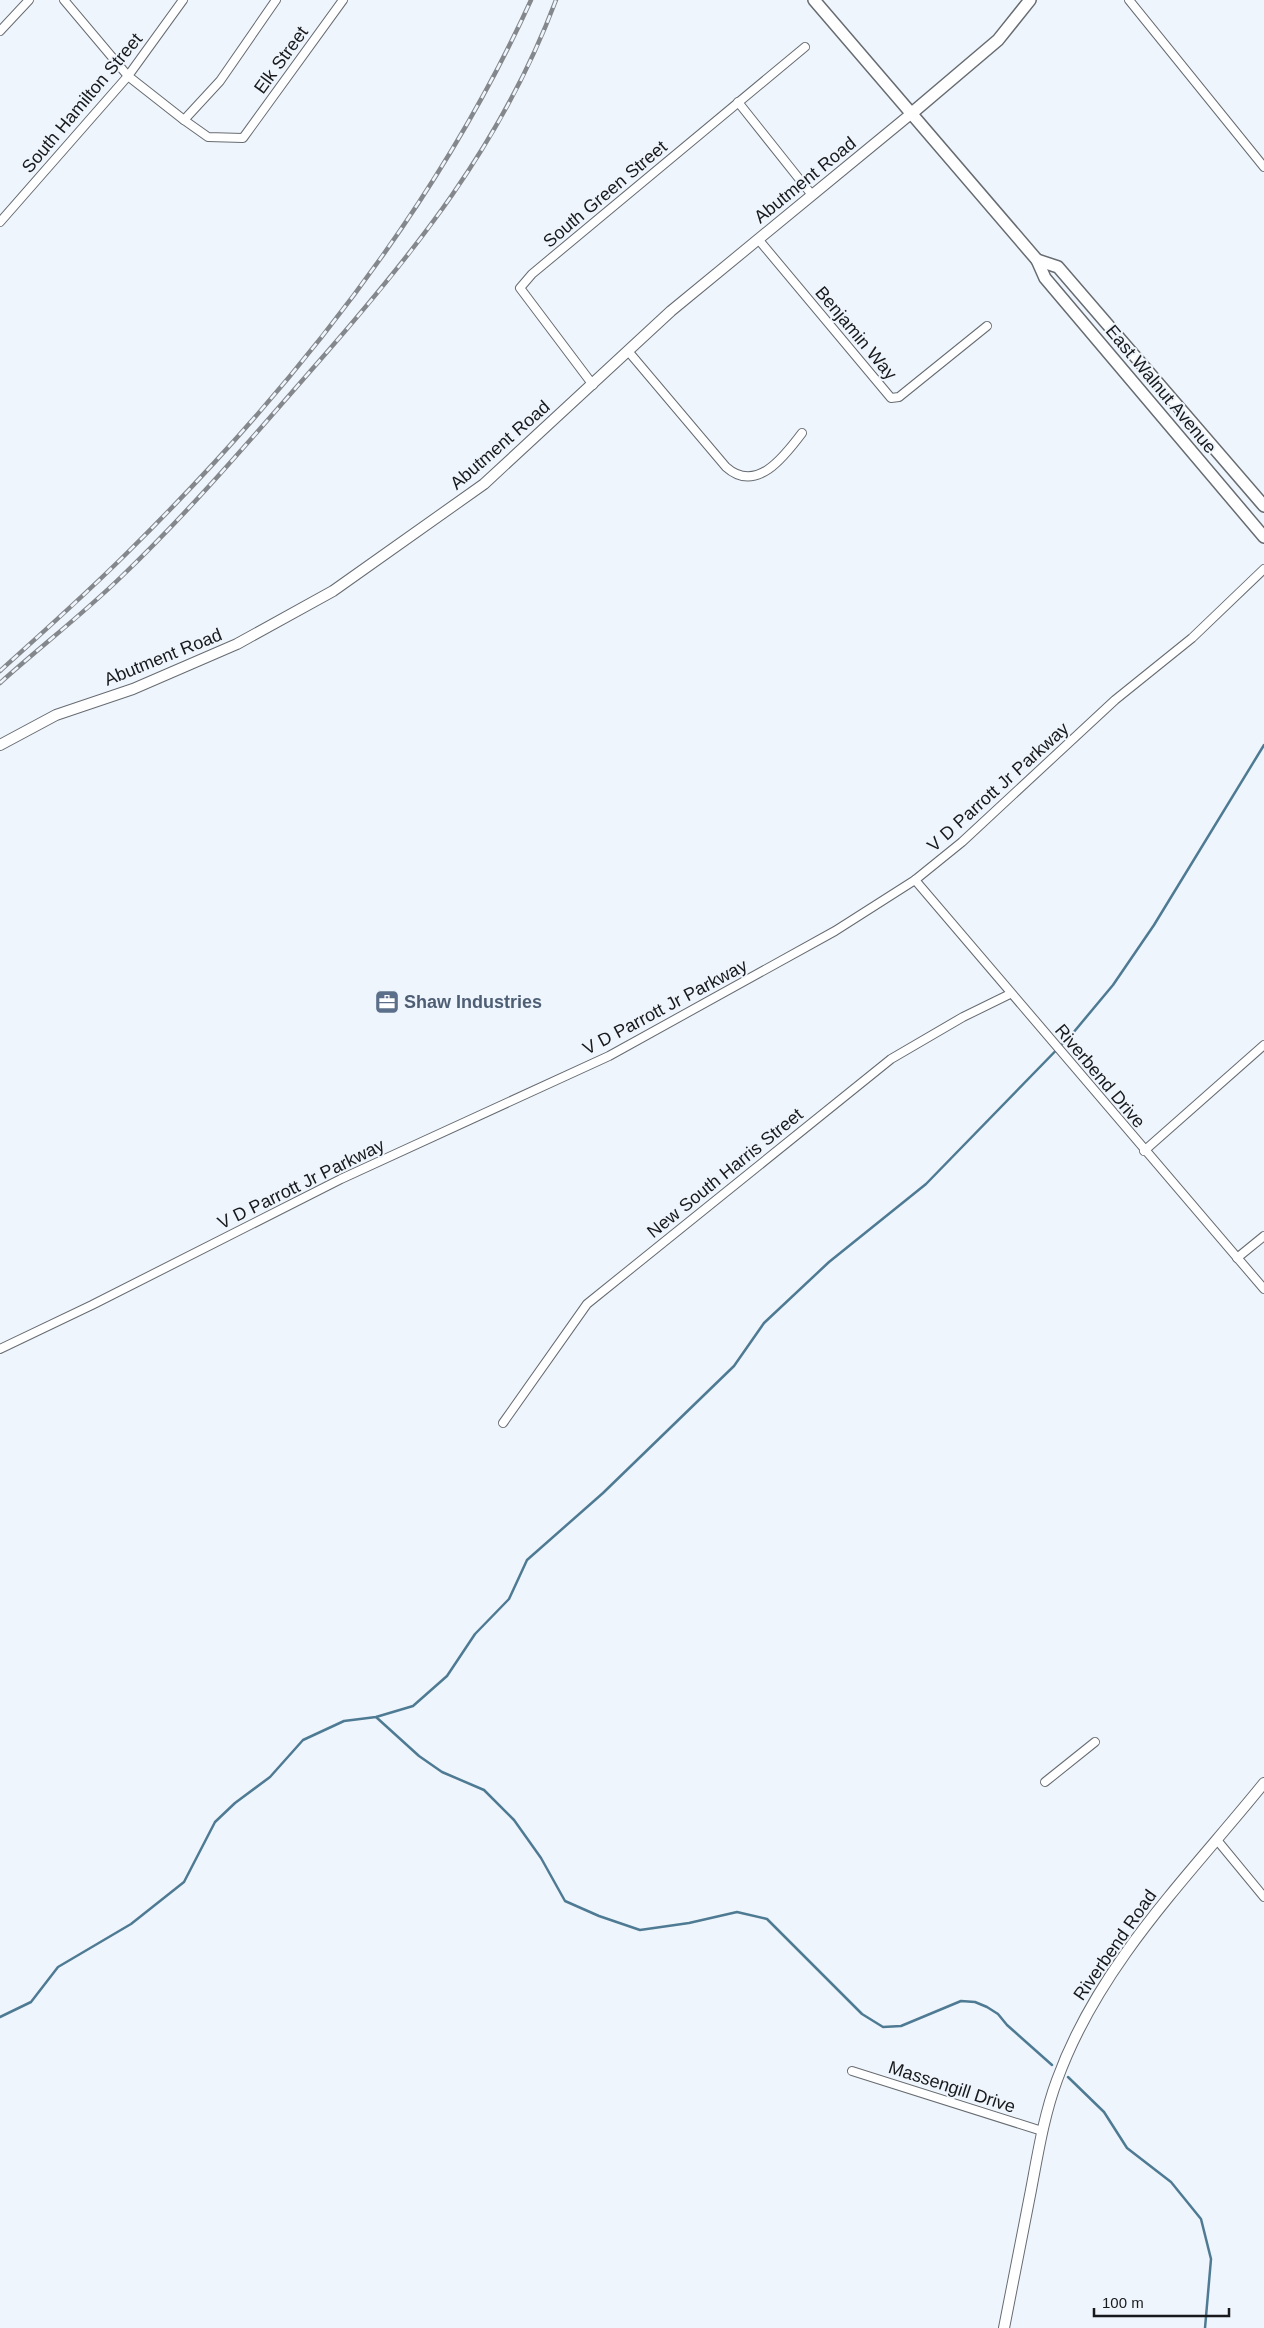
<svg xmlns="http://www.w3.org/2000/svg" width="1264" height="2328" viewBox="0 0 1264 2328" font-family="Arial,sans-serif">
  <rect width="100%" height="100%" fill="#eff5fc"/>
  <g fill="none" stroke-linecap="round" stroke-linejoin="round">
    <!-- stream -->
    <g stroke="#4e7b93" stroke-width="2.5">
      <path d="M 376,1717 L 419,1756 L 442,1772 L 484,1790 L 514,1820 L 541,1858 L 565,1901 L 599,1916 L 640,1930 L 689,1923 L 737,1912 L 767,1919 L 862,2014 L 883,2027 L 901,2026 L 961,2001 L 975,2002 L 987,2007 L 998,2014 L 1007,2025 L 1052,2065"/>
      <path d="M 0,2017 L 31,2002 L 58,1967 L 131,1924 L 184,1882 L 215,1822 L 235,1803 L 270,1777 L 303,1740 L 344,1721 L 376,1717 L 413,1706 L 447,1676 L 475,1634 L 509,1599 L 527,1560 L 603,1493 L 734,1366 L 764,1323 L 829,1262 L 926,1184 L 1073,1033 L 1113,985 L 1154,925 L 1264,745"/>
      <path d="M 1068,2077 L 1104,2112 L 1127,2148 L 1171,2182 L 1201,2219 L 1211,2259 L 1205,2328"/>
    </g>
    <defs>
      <g id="street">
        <path d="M 64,0 L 128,76 L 184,120 L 208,137 L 243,138 L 343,0"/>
        <path d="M 1129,0 L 1264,167"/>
        <path d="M 0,31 L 29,0"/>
        <path d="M 738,102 L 812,195"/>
        <path d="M 184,120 L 220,81 L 276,0"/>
        <path d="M 0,222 L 128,76 L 183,0"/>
        <path d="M 758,239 L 891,398 L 899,397 L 987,326"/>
        <path d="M 628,351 L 726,467 C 756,494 784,457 802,433"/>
        <path d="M 593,385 L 520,288 L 532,274 L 805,47"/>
        <path d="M 915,880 L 1264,1289"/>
        <path d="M 1144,1151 L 1264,1045"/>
        <path d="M 1237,1258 L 1264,1236"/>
        <path d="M 0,1349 L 92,1305 L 341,1179 L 609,1056 L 835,931 L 915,880 L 962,842 L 1115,700 L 1192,638 L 1264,569"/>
        <path d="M 503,1423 L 587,1304 L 891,1059 L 963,1017 L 1010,994"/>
        <path d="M 1045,1782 L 1095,1742"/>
        <path d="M 1217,1840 L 1264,1897"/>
        <path d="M 852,2071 L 1042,2131"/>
      </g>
      <g id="secondary">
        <path d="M 0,745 L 56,715 L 133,689 L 237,644 L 333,591 L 484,484 L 671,311 L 912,113"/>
        <path d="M 1004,2328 C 1013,2282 1022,2236 1031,2190 C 1038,2153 1044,2115 1057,2080 C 1099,1964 1188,1877 1264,1783"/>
      </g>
      <g id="primary">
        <path d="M 814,0 L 1037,260 L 1045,278 L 1264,537"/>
        <path d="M 912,113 L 998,40 L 1030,0"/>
        <path d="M 1037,260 L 1058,267 L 1264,506"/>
      </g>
    </defs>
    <!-- street casing -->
    <use href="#street" stroke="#676c72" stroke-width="10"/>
    <!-- secondary casing -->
    <use href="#secondary" stroke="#676c72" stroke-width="12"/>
    <!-- primary casing -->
    <use href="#primary" stroke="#676c72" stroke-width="14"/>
    <!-- street -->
    <use href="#street" stroke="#fff" stroke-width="8"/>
    <!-- secondary -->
    <use href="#secondary" stroke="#fff" stroke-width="10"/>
    <!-- primary -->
    <use href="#primary" stroke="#fff" stroke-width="11"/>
    <defs>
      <g id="rail">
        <path d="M 0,671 C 43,632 86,594 127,553 C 288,394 437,207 531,0"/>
        <path d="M 0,683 C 40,647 83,614 121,577 C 190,511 252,438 314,367 C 414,253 502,144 556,0"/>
      </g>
    </defs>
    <!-- rail casing -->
    <use href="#rail" stroke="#84888d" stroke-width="4.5"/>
    <!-- rail -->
    <use href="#rail" stroke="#eff5fc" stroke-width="2.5" stroke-dasharray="8" stroke-linecap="butt"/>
  </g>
  <!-- icons -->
  <defs>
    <symbol id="office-square" viewBox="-11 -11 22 22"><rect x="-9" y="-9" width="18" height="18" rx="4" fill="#5c6f8a" stroke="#eff5fc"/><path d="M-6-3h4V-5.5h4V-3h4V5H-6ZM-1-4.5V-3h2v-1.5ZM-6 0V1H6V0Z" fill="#fff"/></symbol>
  </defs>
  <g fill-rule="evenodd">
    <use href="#office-square" x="373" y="988" width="28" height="28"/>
  </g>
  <g text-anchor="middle" stroke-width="4" stroke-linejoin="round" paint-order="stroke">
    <!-- street labels -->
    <g font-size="18" fill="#17191c" stroke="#eff5fc">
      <text transform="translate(281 60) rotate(-54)" y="6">Elk Street</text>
      <text transform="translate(82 103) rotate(-50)" y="6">South Hamilton Street</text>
      <text transform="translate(805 180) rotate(-39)" y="6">Abutment Road</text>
      <text transform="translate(605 194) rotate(-40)" y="6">South Green Street</text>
      <text transform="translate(856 333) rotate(50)" y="6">Benjamin Way</text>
      <text transform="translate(1161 389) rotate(50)" y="6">East Walnut Avenue</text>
      <text transform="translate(500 445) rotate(-41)" y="6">Abutment Road</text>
      <text transform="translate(163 657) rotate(-22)" y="6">Abutment Road</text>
      <text transform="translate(998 787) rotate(-42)" y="6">V D Parrott Jr Parkway</text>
      <text transform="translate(665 1007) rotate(-28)" y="6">V D Parrott Jr Parkway</text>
      <text transform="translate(1100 1076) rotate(50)" y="6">Riverbend Drive</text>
      <text transform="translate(725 1173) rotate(-39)" y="6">New South Harris Street</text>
      <text transform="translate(301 1184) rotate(-26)" y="6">V D Parrott Jr Parkway</text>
      <text transform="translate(1115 1945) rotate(-55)" y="6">Riverbend Road</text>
      <text transform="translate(952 2087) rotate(18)" y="6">Massengill Drive</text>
    </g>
    <!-- service labels -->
    <g font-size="18" font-weight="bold" fill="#4e5e75" stroke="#eff5fc" text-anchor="start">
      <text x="404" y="1008">Shaw Industries</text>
    </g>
  </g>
  <!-- scale -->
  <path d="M1094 2308v8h135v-8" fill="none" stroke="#17191c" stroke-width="2.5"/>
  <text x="1102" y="2308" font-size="15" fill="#17191c" stroke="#eff5fc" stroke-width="4" paint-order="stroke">100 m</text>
</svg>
